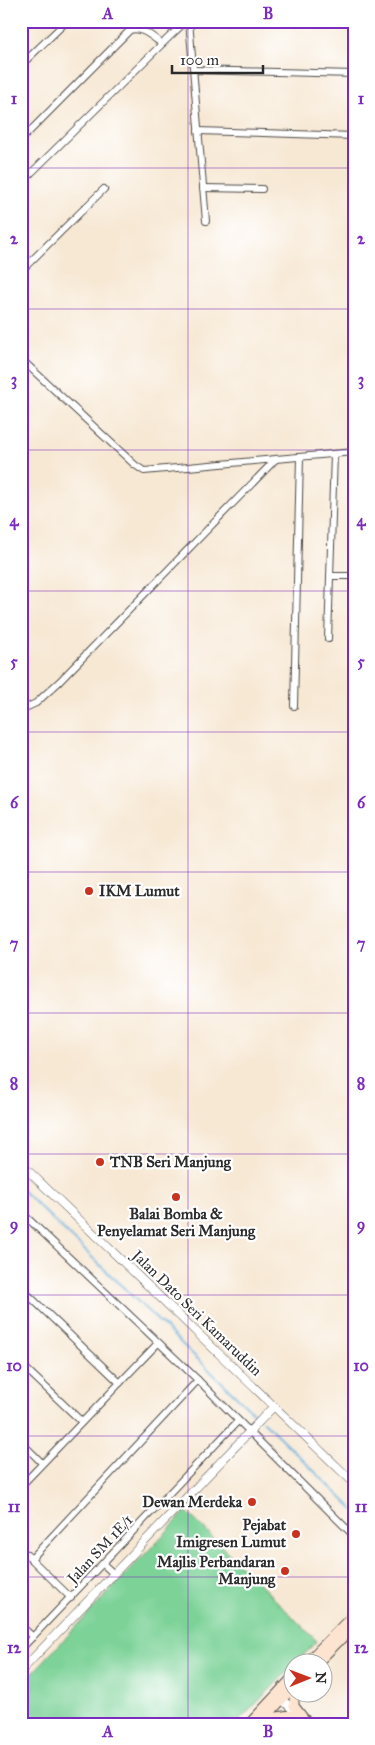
<svg xmlns="http://www.w3.org/2000/svg" width="375" height="1745" viewBox="0 0 375 1745" font-family="'IM FELL Great Primer',serif">
  <rect width="100%" height="100%" fill="#fff"/>
  <filter id="ink" filterUnits="userSpaceOnUse"><feTurbulence type="fractalNoise" baseFrequency=".02" numOctaves="2"/><feDisplacementMap in="SourceGraphic" scale="10" xChannelSelector="R" yChannelSelector="G"/><feConvolveMatrix kernelMatrix="1 2 1 2 8 2 1 2 1" color-interpolation-filters="sRGB"/></filter>
  <filter id="wash" filterUnits="userSpaceOnUse"><feTurbulence type="fractalNoise" baseFrequency=".0096" numOctaves="4" result="noise"/><feDisplacementMap in="SourceGraphic" scale="20" xChannelSelector="R" yChannelSelector="G"/><feGaussianBlur stdDeviation="1.12" result="paint"/><feColorMatrix in="noise" values="0 0 0 0 0 0 0 0 0 0 0 0 0 0 0 0 0 1.4 0 .05"/><feComposite in="paint" operator="in"/></filter>
  <g filter="url(#wash)">
    <rect width="100%" height="100%" fill="#f7e8d4"/>
    <!-- green -->
    <path fill="#7cd297" stroke="#547e61" d="M 186,1511 L 317,1641 L 297,1662 L 292,1662 L 292,1667 L 236,1724 L 21,1724 L 21,1685 Z"/>
    <g fill="none" stroke-linecap="round" stroke-linejoin="round">
      <!-- stream -->
      <g stroke="#5fabd8" stroke-width="2">
        <path d="M 21,1189 L 259,1418"/>
        <path d="M 263,1421 L 354,1510"/>
      </g>
    </g>
  </g>
  <g filter="url(#ink)">
    <g fill="none" stroke-linecap="round" stroke-linejoin="round">
      <defs>
        <g id="minor">
          <path d="M 189,21 L 206,221"/>
          <path d="M 21,24 L 24,21"/>
          <path d="M 21,65 L 67,21"/>
          <path d="M 194,70 L 354,74"/>
          <path d="M 198,131 L 354,136"/>
          <path d="M 21,140 L 130,30 C 141,26 153,37 162,44"/>
          <path d="M 21,183 L 162,44 L 186,21"/>
          <path d="M 203,188 L 262,189"/>
          <path d="M 21,271 L 104,189"/>
          <path d="M 21,359 L 135,465 L 144,471 L 354,452"/>
          <path d="M 330,576 L 354,576"/>
          <path d="M 328,639 L 334,454"/>
          <path d="M 294,706 L 300,457"/>
          <path d="M 21,710 L 36,703 L 60,681 L 276,459"/>
          <path d="M 21,1212 L 198,1380 L 354,1536"/>
          <path d="M 21,1288 L 120,1383"/>
          <path d="M 21,1364 L 82,1422"/>
          <path d="M 21,1442 L 42,1463"/>
          <path d="M 21,1486 L 158,1343"/>
          <path d="M 21,1549 L 71,1598"/>
          <path d="M 31,1559 L 198,1380"/>
          <path d="M 103,1564 L 114,1574"/>
          <path d="M 21,1626 L 33,1637"/>
          <path d="M 21,1649 L 238,1421"/>
        </g>
        <g id="tertiary">
          <path d="M 21,1164 L 354,1483"/>
          <path d="M 21,1671 L 274,1406"/>
          <path d="M 278,1696 L 309,1724"/>
        </g>
        <g id="secondary">
          <path d="M 307,1662 L 354,1614"/>
          <path d="M 318,1662 L 354,1626"/>
          <path d="M 294,1692 L 294,1706 L 305,1720"/>
          <path d="M 264,1719 L 290,1715 L 305,1720"/>
          <path d="M 249,1724 L 292,1678"/>
          <path d="M 260,1724 L 292,1688"/>
        </g>
      </defs>
      <!-- minor casing -->
      <use href="#minor" stroke="#4a4744" stroke-width="8"/>
      <!-- tertiary casing -->
      <use href="#tertiary" stroke="#4a4744" stroke-width="9"/>
      <!-- secondary casing -->
      <use href="#secondary" stroke="#4a4744" stroke-width="11"/>
      <!-- minor -->
      <use href="#minor" stroke="#fff" stroke-width="6"/>
      <!-- tertiary -->
      <use href="#tertiary" stroke="#fff" stroke-width="8"/>
      <!-- secondary -->
      <use href="#secondary" stroke="#fde4d0" stroke-width="9"/>
    </g>
  </g>
  <!-- grid -->
  <path fill="none" stroke="#7b2cbf" stroke-width="1" stroke-opacity="0.55" d="M 188,21 L 188,1724M 21,168 L 354,168M 21,309 L 354,309M 21,450 L 354,450M 21,591 L 354,591M 21,732 L 354,732M 21,872 L 354,872M 21,1013 L 354,1013M 21,1154 L 354,1154M 21,1295 L 354,1295M 21,1436 L 354,1436M 21,1577 L 354,1577"/>
  <!-- markers -->
  <g fill="#c8321e" stroke="#fff" stroke-width="2">
    <circle cx="89" cy="891" r="5"/>
    <circle cx="100" cy="1162" r="5"/>
    <circle cx="176" cy="1197" r="5"/>
    <circle cx="252" cy="1502" r="5"/>
    <circle cx="296" cy="1534" r="5"/>
    <circle cx="285" cy="1571" r="5"/>
  </g>
  <g text-anchor="middle" stroke-width="4.5" stroke-linejoin="round" paint-order="stroke">
    <!-- poi labels -->
    <g font-size="15" font-weight="bold" fill="#2b2b2b" stroke="#fff" text-anchor="end">
      <text x="99" y="896" text-anchor="start">IKM Lumut</text>
      <text x="110" y="1167" text-anchor="start">TNB Seri Manjung</text>
      <text x="176" y="1219" text-anchor="middle">Balai Bomba &amp;<tspan x="176" dy="17">Penyelamat Seri Manjung</tspan></text>
      <text x="242" y="1507">Dewan Merdeka</text>
      <text x="286" y="1530">Pejabat<tspan x="286" dy="17">Imigresen Lumut</tspan></text>
      <text x="275" y="1567">Majlis Perbandaran<tspan x="275" dy="17">Manjung</tspan></text>
    </g>
    <!-- street labels -->
    <g font-size="15" fill="#2b2b2b" stroke="#fff">
      <text transform="translate(197 1313) rotate(44)" y="5">Jalan Dato Seri Kamaruddin</text>
      <text transform="translate(100 1549) rotate(-47)" y="5">Jalan SM 1E/1</text>
    </g>
  </g>
  <!-- margin -->
  <rect width="375" height="1745" fill="none" stroke="#fff" stroke-width="55"/>
  <!-- north arrow -->
  <g transform="translate(308 1678) rotate(89)"><circle r="24" fill="#ffffff" stroke="#aaaaaa"/>
  <path d="M0-4L9 19L0 12L-9 19Z" fill="#c8321e"/>
  <text y="-8" font-size="14" font-weight="bold" text-anchor="middle" fill="#2b2b2b">N</text>
  </g>
  <!-- scale -->
  <path d="M172 65v8h91v-8" fill="none" stroke="#2b2b2b" stroke-width="2.5"/>
  <text x="180" y="65" font-size="15" fill="#2b2b2b" stroke="#ffffff" stroke-width="4" paint-order="stroke">100 m</text>
  <rect x="28" y="28" width="320" height="1690" fill="none" stroke="#7b2cbf" stroke-width="2"/>
  <g font-size="16" text-anchor="middle" font-weight="bold" fill="#7b2cbf">
    <text x="108" y="19">A</text>
    <text x="268" y="19">B</text>
    <text x="14" y="104">1</text>
    <text x="361" y="104">1</text>
    <text x="14" y="244">2</text>
    <text x="361" y="244">2</text>
    <text x="14" y="385">3</text>
    <text x="361" y="385">3</text>
    <text x="14" y="526">4</text>
    <text x="361" y="526">4</text>
    <text x="14" y="667">5</text>
    <text x="361" y="667">5</text>
    <text x="14" y="808">6</text>
    <text x="361" y="808">6</text>
    <text x="14" y="949">7</text>
    <text x="361" y="949">7</text>
    <text x="14" y="1089">8</text>
    <text x="361" y="1089">8</text>
    <text x="14" y="1230">9</text>
    <text x="361" y="1230">9</text>
    <text x="14" y="1371">10</text>
    <text x="361" y="1371">10</text>
    <text x="14" y="1512">11</text>
    <text x="361" y="1512">11</text>
    <text x="14" y="1653">12</text>
    <text x="361" y="1653">12</text>
    <text x="108" y="1737">A</text>
    <text x="268" y="1737">B</text>
  </g>
</svg>
